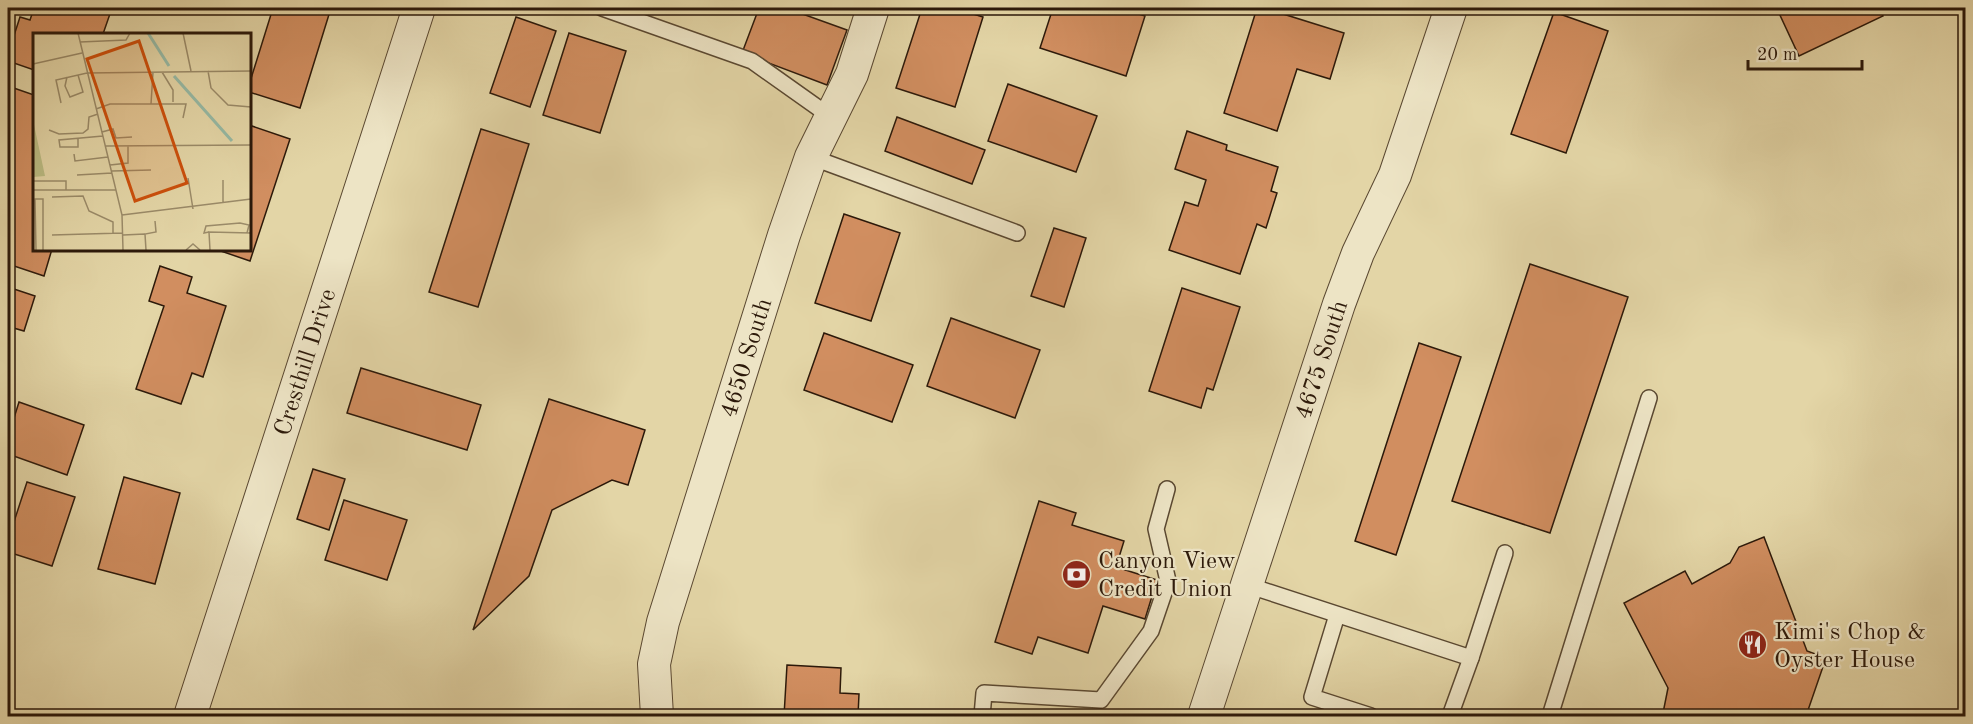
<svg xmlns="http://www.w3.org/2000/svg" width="1973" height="724" viewBox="0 0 1973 724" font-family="'Old Standard TT',serif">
  <rect width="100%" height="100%" fill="#e3d5a6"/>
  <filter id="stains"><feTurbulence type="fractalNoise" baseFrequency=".00333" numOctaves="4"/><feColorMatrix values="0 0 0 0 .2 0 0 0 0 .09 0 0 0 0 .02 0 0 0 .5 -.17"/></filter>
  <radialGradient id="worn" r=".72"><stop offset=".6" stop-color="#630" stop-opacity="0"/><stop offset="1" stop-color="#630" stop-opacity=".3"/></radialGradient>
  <!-- building -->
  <g fill="#d18e60" stroke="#2c190a" stroke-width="1.5">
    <path d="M 34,8 L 112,8 L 103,34 L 34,34 L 34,70 L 8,61 L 8,54 L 20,17 L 30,20 Z"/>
    <path d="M 273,8 L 331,8 L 300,108 L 249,92 L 249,85 Z"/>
    <path d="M 759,8 L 786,8 L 847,30 L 827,85 L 742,53 Z"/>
    <path d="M 922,8 L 954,8 L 983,17 L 955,107 L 896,88 Z"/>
    <path d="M 1053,8 L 1120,8 L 1145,16 L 1126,76 L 1040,48 Z"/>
    <path d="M 1257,8 L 1264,8 L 1344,33 L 1330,79 L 1297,69 L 1277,131 L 1224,113 Z"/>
    <path d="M 1792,8 L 1879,8 L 1883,16 L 1799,56 L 1779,13 Z"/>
    <path d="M 1554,12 L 1608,31 L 1566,153 L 1511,134 Z"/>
    <path d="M 516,17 L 556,31 L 530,107 L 490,93 Z"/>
    <path d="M 569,33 L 626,51 L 600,133 L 543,115 Z"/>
    <path d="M 1008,84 L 1097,116 L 1076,172 L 988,141 Z"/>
    <path d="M 8,86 L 34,95 L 34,249 L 52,249 L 44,276 L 8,264 Z"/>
    <path d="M 897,117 L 985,150 L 972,184 L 885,151 Z"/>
    <path d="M 249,125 L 290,139 L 250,261 L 215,249 L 249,249 Z"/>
    <path d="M 481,129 L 529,144 L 478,307 L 429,292 Z"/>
    <path d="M 1187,131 L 1227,145 L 1226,150 L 1278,167 L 1271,191 L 1277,193 L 1266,228 L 1257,224 L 1240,274 L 1169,250 L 1185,202 L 1198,206 L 1206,180 L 1175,169 Z"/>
    <path d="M 844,214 L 900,233 L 871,321 L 815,303 Z"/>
    <path d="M 1054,228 L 1086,238 L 1064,307 L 1031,296 Z"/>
    <path d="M 1530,264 L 1628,297 L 1550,533 L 1452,501 Z"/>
    <path d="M 160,266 L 192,277 L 187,293 L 226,306 L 203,377 L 192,373 L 181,404 L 136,389 L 164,306 L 149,301 Z"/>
    <path d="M 8,287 L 35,296 L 24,331 L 10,327 L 8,334 Z"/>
    <path d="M 1182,288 L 1240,307 L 1213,390 L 1207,388 L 1201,408 L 1149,391 Z"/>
    <path d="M 951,318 L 1040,350 L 1015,418 L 927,386 Z"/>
    <path d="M 824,333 L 913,365 L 892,422 L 804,390 Z"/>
    <path d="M 1419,343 L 1461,357 L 1396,555 L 1355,541 Z"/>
    <path d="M 361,368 L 481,405 L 467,450 L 347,413 Z"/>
    <path d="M 549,399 L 645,430 L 628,485 L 612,480 L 552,510 L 529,576 L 473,630 Z"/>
    <path d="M 19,402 L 84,425 L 67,475 L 8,454 L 8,437 Z"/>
    <path d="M 313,469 L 345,479 L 329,530 L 297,519 Z"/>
    <path d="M 124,477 L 180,493 L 155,584 L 98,569 Z"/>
    <path d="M 27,482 L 75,497 L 52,566 L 8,552 L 8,540 Z"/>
    <path d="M 344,500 L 407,520 L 387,580 L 325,560 Z"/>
    <path d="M 1039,501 L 1076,513 L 1072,525 L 1124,541 L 1116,567 L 1157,580 L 1145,619 L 1103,606 L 1088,653 L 1038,637 L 1032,654 L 995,642 Z"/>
    <path d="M 1764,537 L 1807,651 L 1826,658 L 1806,716 L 1664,716 L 1663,713 L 1668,688 L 1624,603 L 1685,571 L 1692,584 L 1730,563 L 1739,547 Z"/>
    <path d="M 787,665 L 841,668 L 840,693 L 859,694 L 858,716 L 784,716 Z"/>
  </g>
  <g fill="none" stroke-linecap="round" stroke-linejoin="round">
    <defs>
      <g id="service">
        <path d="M 602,8 L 752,61 L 831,117"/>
        <path d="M 811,157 L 1017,233"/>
        <path d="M 1247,585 L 1471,658 L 1450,716"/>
        <path d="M 1337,615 L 1312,697 L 1371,716"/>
        <path d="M 1471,658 L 1505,553"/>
        <path d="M 982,716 L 984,693 L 1101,700 L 1151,631 L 1168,581 L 1156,529 L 1167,489"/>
        <path d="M 1550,716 L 1649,398"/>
      </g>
      <g id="minor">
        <path id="s1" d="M 190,716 L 419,8"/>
        <path id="s2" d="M 657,716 L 654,664 L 663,622 L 784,235 L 811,157 L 852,74 L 873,8"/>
        <path id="s3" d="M 1204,716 L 1339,304 L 1358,253 L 1395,175 L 1451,8"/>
      </g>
    </defs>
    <!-- service casing -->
    <use href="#service" stroke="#5a4831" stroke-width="18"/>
    <!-- minor casing -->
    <use href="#minor" stroke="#5a4831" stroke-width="34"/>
    <!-- service -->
    <use href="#service" stroke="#ede4c5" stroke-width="15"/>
    <!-- minor -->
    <use href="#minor" stroke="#ede4c5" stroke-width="32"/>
  </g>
  <!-- icons -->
  <defs>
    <symbol id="bank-disc" viewBox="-11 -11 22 22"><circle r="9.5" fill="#8f2418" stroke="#ede4c5"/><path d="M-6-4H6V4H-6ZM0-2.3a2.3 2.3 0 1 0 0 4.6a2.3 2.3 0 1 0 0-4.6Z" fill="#fff"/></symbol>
    <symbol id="restaurant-disc" viewBox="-11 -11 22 22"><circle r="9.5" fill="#8f2418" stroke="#ede4c5"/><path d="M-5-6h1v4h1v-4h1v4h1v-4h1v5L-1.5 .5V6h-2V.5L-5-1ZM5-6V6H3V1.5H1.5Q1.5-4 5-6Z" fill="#fff"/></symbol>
  </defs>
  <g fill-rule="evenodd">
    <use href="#bank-disc" x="1060" y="558" width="33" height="33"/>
    <use href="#restaurant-disc" x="1736" y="628" width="33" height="33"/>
  </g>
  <g text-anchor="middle" stroke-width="4.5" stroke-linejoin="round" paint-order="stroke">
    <!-- street labels -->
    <g font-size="24" fill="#2c190a" stroke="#ede4c5">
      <text dy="8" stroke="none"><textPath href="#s2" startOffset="372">4650 South</textPath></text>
      <text dy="8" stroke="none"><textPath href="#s3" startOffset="375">4675 South</textPath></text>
      <text dy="8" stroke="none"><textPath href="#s1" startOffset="372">Cresthill Drive</textPath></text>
    </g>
    <!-- poi labels -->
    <g font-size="24" fill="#2c190a" stroke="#ede4c5" text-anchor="start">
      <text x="1098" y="568">Canyon View<tspan x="1098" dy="28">Credit Union</tspan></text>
      <text x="1774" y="639">Kimi's Chop &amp;<tspan x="1774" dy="28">Oyster House</tspan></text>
    </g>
  </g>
  <!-- overview -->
  <g transform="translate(33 33)">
    <rect width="218" height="218" fill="#e3d5a6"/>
    <path d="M 0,87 L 12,143 L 0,144 Z" fill="#babb82"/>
    <path fill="none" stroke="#96b9a4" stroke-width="3" d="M 115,0 L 136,33M 141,43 L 199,108"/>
    <path fill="none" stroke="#9a8a68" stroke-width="1.5" d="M 45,0 L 89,182 L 90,217M 150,0 L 158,38M 47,9 L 93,7 L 97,0M 0,31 L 49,20M 175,38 L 178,55 L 195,72 L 218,74M 129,39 L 140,57 L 140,69M 34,44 L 32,53 L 37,64 L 50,59 L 45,42M 28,70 L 23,47 L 54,40 L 218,38M 118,71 L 120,39M 63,76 L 77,71 L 153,71 L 150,85M 16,97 L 26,101 L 50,100 L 55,96 L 56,84 L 65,81M 69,99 L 80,96 L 83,105 L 99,104M 45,105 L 45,114 L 27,114 L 26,107 L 70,103M 73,113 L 218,112M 41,121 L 42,128 L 75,124M 77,132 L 95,130 L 95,113M 79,138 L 118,137M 44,142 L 79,140M 155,145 L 160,176M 190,147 L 190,170M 0,148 L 33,148 L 33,157M 0,157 L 83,157M 19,164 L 50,163 L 56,178 L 80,189 L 80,200M 89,182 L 218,166M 176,199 L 171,200 L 173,193 L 207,190 L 216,192 L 214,200M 19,202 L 89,200M 90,202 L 112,201M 3,217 L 2,166 L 10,166 L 10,217M 113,217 L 112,201 L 123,199 L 122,188M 153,217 L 160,211 L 167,217M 177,217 L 176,199 L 218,200"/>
    <path fill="#cc4f0c" fill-opacity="0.15" stroke="#cc4f0c" stroke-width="3" d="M 106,8 L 154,150 L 102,168 L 54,26 Z"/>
    <rect width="218" height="218" fill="none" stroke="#2c190a" stroke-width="3"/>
  </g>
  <!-- margin -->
  <rect width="1973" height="724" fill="none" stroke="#e3d5a6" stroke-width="30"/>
  <rect x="9" y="9" width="1955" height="706" fill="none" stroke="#2c190a" stroke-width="3"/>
  <rect x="15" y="15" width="1943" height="694" fill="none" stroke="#2c190a" stroke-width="1.5"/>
  <!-- scale -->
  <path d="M1748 60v9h114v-9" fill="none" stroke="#2c190a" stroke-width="3"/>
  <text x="1757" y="60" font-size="18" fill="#2c190a" stroke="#ede4c5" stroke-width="4.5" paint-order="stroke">20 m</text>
  <rect width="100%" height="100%" filter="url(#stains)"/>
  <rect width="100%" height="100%" fill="url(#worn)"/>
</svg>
